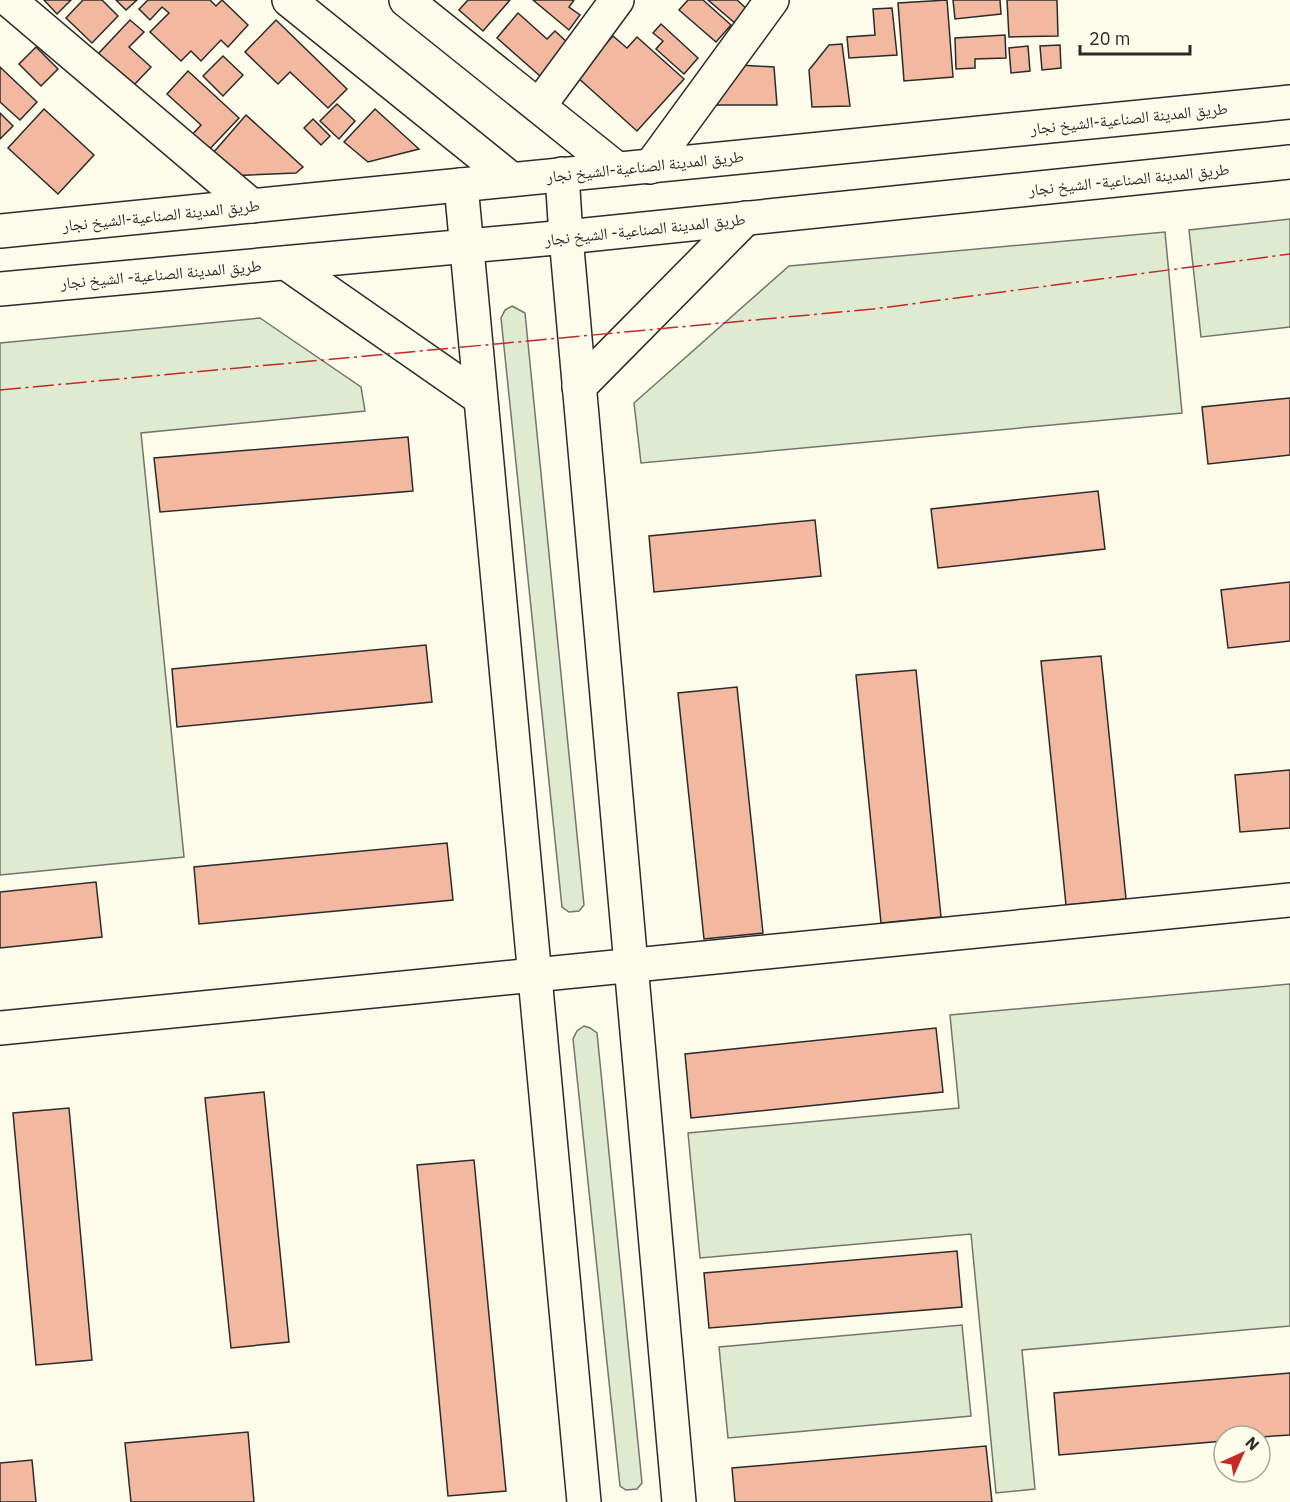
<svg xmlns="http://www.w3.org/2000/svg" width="1290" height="1502" viewBox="0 0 1290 1502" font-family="'IBM Plex Sans','Noto Naskh Arabic',sans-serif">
  <rect width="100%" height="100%" fill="#fdfbea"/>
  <!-- green -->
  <g fill="#deebd1" stroke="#74746e" stroke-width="1.5">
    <path d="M 1290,219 L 1290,327 L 1201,337 L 1189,230 Z"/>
    <path d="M 1165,232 L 1182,413 L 641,463 L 634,403 L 789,266 Z"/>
    <path d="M 512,306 L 525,313 L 584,905 L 579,911 L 569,912 L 562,907 L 501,318 L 505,310 Z"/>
    <path d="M 260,318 L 361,387 L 365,411 L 141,433 L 184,857 L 0,875 L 0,343 Z"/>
    <path d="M 1290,984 L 1290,1326 L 1022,1350 L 1035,1489 L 996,1493 L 971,1234 L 700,1258 L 688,1133 L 959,1108 L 950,1015 Z"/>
    <path d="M 584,1026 L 590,1028 L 597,1033 L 642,1483 L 637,1489 L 626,1490 L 620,1486 L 573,1039 L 577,1031 Z"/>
    <path d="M 962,1325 L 971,1416 L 728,1438 L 719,1347 Z"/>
  </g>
  <!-- building -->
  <g fill="#f2b8a0" stroke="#2b2b2b" stroke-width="1.5">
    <path d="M 44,0 L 71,0 L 57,14 Z"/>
    <path d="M 83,0 L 102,0 L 118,16 L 92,43 L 66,18 Z"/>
    <path d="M 116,0 L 137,0 L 126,10 Z"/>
    <path d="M 148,0 L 210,0 L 216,6 L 222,0 L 248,25 L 228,47 L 221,40 L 201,61 L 191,51 L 181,61 L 150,32 L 169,13 L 162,7 L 150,20 L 139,9 Z"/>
    <path d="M 468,0 L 510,0 L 483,31 L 459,10 Z"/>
    <path d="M 533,0 L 574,0 L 569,7 L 580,15 L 569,30 Z"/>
    <path d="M 688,0 L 703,0 L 731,25 L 716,42 L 679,10 Z"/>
    <path d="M 708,0 L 737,0 L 748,10 L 736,24 Z"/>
    <path d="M 947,0 L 953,77 L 904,81 L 898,3 Z"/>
    <path d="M 953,0 L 1000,0 L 1001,14 L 955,19 Z"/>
    <path d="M 1007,0 L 1057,0 L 1058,36 L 1009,37 Z"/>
    <path d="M 892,8 L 897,55 L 849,58 L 847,37 L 875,35 L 873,9 Z"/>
    <path d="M 518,13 L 547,39 L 555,31 L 569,44 L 540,76 L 497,38 Z"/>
    <path d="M 130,20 L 144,32 L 129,47 L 151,67 L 133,86 L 98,54 Z"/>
    <path d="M 276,20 L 347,89 L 328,108 L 290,72 L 278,84 L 245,52 Z"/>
    <path d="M 661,24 L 698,58 L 684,74 L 656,49 L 663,41 L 653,33 Z"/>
    <path d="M 1005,35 L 1006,58 L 975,59 L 975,68 L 956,69 L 955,38 Z"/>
    <path d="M 613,36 L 627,48 L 637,37 L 684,79 L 637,131 L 576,76 Z"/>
    <path d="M 842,44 L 850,106 L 812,107 L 809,70 L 829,45 Z"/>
    <path d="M 1060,45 L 1061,68 L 1042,70 L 1040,46 Z"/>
    <path d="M 1028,46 L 1030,71 L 1011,73 L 1009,48 Z"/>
    <path d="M 36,47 L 58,69 L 41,86 L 19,64 Z"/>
    <path d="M 223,56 L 243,75 L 223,96 L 203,76 Z"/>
    <path d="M 739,65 L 774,67 L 777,105 L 715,105 Z"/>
    <path d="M 0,67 L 37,102 L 20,120 L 0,102 Z"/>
    <path d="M 188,71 L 239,118 L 205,154 L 189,138 L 201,125 L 167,94 Z"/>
    <path d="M 337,104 L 355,121 L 339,139 L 320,121 Z"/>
    <path d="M 44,109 L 94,155 L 58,194 L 8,148 Z"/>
    <path d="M 375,109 L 419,149 L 368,162 L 344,142 Z"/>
    <path d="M 0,113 L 13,126 L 0,139 Z"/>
    <path d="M 246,115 L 303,167 L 296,173 L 226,176 L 207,160 Z"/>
    <path d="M 313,119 L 330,136 L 321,145 L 304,128 Z"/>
    <path d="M 1290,398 L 1290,455 L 1208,464 L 1202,407 Z"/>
    <path d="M 408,437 L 413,491 L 160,512 L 154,458 Z"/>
    <path d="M 1098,491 L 1105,549 L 938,568 L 931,509 Z"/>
    <path d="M 815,520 L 821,576 L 654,592 L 649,536 Z"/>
    <path d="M 1290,582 L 1290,641 L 1228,648 L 1221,590 Z"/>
    <path d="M 426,645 L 432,702 L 177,727 L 172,669 Z"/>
    <path d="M 1101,656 L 1126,899 L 1066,905 L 1041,661 Z"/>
    <path d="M 916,670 L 941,917 L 881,923 L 856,675 Z"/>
    <path d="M 737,687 L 763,933 L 704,939 L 678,693 Z"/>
    <path d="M 1290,770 L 1290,828 L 1240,832 L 1235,775 Z"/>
    <path d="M 447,843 L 453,900 L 199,924 L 194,867 Z"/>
    <path d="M 96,882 L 102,937 L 0,948 L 0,892 Z"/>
    <path d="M 936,1028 L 943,1092 L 691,1118 L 685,1054 Z"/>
    <path d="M 264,1092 L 289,1342 L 231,1348 L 205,1098 Z"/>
    <path d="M 69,1108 L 92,1360 L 36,1365 L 13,1113 Z"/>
    <path d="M 474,1160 L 506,1491 L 448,1496 L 417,1165 Z"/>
    <path d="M 957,1251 L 962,1307 L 709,1328 L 704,1273 Z"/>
    <path d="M 1290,1373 L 1290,1435 L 1260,1437 L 1224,1436 L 1224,1441 L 1059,1455 L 1054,1393 Z"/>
    <path d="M 248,1432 L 254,1502 L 131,1502 L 125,1443 Z"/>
    <path d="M 986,1446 L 992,1502 L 735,1502 L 732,1468 Z"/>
    <path d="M 32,1460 L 36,1502 L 0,1502 L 0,1463 Z"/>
  </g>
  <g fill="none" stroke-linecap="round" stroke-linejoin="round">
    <defs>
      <g id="minor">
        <path d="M 9,0 L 252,206"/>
        <path d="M 289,0 L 511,179"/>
        <path d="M 406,0 L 617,169"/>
        <path d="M 539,106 L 617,0"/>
        <path d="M 650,167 L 772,0"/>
        <path d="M 562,174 L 566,237 L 679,1502"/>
        <path d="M 461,185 L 584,1502"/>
        <path d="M 0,1028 L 1290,900"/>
      </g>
      <g id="primary">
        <path d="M 0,231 L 1290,102"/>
        <path d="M 286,263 L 480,398"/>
        <path d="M 0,289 L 566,237 L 1290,162"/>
        <path d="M 579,387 L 746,218"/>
      </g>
    </defs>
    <!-- minor casing -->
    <use href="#minor" stroke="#2b2b2b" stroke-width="36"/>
    <!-- primary casing -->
    <use href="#primary" stroke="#2b2b2b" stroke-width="36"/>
    <!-- minor -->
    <use href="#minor" stroke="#fdfbea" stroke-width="33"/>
    <!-- primary -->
    <use href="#primary" stroke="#fdfbea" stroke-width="33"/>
    <!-- power -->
    <path stroke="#c62828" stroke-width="1.5" stroke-dasharray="21 4.5 3 4.5" stroke-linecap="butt" d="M 0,390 L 873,309 L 1290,254"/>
  </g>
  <g text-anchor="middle" stroke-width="4.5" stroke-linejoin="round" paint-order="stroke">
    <!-- street labels -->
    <g font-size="16" fill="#2b2b2b" stroke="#fdfbea">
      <text transform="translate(1129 118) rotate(-6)" y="6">طريق المدينة الصناعية-الشيخ نجار</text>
      <text transform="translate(645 166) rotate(-6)" y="6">طريق المدينة الصناعية-الشيخ نجار</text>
      <text transform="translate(1129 179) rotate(-6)" y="6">طريق المدينة الصناعية- الشيخ نجار</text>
      <text transform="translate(161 215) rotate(-6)" y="6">طريق المدينة الصناعية-الشيخ نجار</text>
      <text transform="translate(645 229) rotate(-6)" y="6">طريق المدينة الصناعية- الشيخ نجار</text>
      <text transform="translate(161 274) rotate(-5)" y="6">طريق المدينة الصناعية- الشيخ نجار</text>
    </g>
  </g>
  <!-- north arrow -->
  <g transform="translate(1242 1454) rotate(45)"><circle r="28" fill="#fdfbea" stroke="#a9a89e" stroke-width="1.5"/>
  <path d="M0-4.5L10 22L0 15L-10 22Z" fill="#c62828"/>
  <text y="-9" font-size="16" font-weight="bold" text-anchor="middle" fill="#2b2b2b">N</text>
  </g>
  <!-- scale -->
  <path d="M1080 45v9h110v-9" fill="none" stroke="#2b2b2b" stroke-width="3"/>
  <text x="1089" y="45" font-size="18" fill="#2b2b2b" stroke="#fdfbea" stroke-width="4.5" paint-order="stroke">20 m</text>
</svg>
